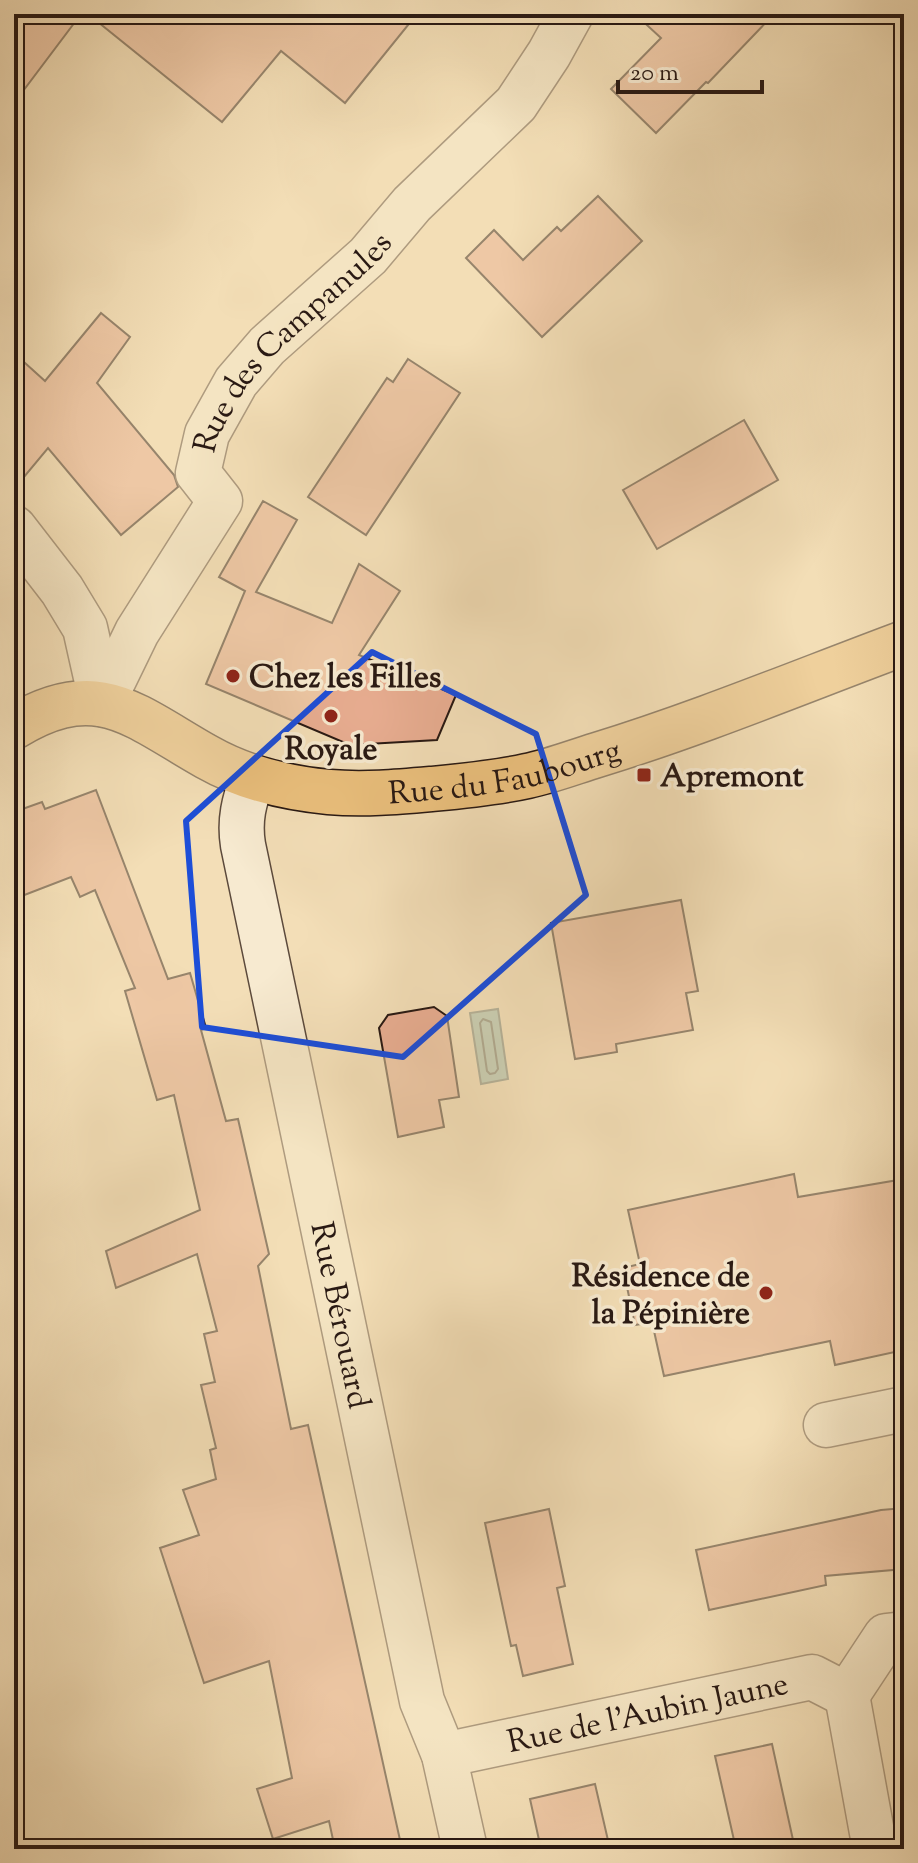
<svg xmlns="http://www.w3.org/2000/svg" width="918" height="1863" viewBox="0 0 918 1863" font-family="'Sorts Mill Goudy',serif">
  <rect width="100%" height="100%" fill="#f3deb7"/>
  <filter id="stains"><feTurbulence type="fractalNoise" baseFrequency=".0025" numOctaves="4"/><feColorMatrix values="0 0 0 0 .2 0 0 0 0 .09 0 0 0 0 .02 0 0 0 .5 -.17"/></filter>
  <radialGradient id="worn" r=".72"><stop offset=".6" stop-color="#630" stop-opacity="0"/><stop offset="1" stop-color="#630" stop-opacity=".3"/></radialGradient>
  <!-- water -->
  <path fill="#9bbcaf" stroke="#6d7b71" stroke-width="2" d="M 498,1009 L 508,1079 L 481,1084 L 470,1013 Z"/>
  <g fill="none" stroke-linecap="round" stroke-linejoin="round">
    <!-- shore -->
    <path stroke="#626a61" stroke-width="2" d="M 483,1019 L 491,1022 L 498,1069 L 495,1073 L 490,1074 L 487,1071 L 480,1023 Z"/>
  </g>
  <!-- building -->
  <g fill="#e8ad91" stroke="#291913" stroke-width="2">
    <path d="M 14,14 L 81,14 L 14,103 Z"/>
    <path d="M 88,14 L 417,14 L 345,103 L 281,51 L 222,122 Z"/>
    <path d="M 635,14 L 774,14 L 708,83 L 706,82 L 656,133 L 611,89 L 661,38 Z"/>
    <path d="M 598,196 L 642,241 L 542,337 L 466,258 L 494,230 L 523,260 L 557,227 L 561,231 Z"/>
    <path d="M 101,313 L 130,337 L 97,383 L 174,475 L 178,487 L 121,535 L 48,448 L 14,489 L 14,353 L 45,381 Z"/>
    <path d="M 408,359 L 460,393 L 366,535 L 308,497 L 387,378 L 393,382 Z"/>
    <path d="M 744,420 L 778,480 L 657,549 L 623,490 Z"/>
    <path d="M 263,501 L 297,520 L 256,592 L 332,623 L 359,564 L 400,591 L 359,655 L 456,695 L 437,740 L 350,745 L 206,684 L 245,591 L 219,577 Z"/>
    <path d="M 96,790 L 168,979 L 190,973 L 206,1028 L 201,1030 L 226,1121 L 238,1119 L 269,1254 L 258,1266 L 291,1429 L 308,1425 L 402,1849 L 335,1849 L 329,1821 L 273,1839 L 257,1789 L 292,1778 L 269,1661 L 204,1683 L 160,1548 L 199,1535 L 183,1490 L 216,1479 L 210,1450 L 216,1448 L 201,1385 L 215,1382 L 204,1334 L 217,1331 L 197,1254 L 116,1288 L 106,1251 L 200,1210 L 174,1095 L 157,1100 L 125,991 L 135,988 L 95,890 L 80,897 L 71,877 L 14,899 L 14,812 L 42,802 L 45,809 Z"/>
    <path d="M 681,900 L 698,991 L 686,993 L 693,1030 L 616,1044 L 617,1052 L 575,1059 L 551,923 Z"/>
    <path d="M 434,1007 L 447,1016 L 459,1097 L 439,1100 L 444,1127 L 398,1137 L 379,1028 L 388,1015 Z"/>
    <path d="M 794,1174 L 798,1197 L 904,1179 L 904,1350 L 835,1365 L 830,1341 L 664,1376 L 652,1322 L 635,1325 L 623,1268 L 640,1264 L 628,1210 Z"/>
    <path d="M 904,1508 L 904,1569 L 825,1576 L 826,1585 L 709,1610 L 696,1550 L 881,1510 Z"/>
    <path d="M 549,1509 L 565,1586 L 557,1588 L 573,1664 L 523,1676 L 516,1645 L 511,1646 L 485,1523 Z"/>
    <path d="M 772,1744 L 795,1849 L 736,1849 L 715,1756 Z"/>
    <path d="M 595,1784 L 610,1849 L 541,1849 L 530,1799 Z"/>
  </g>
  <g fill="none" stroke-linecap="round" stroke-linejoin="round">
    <defs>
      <g id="minor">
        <path d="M 14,528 L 62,590 L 85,628 L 102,704"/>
        <path id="s1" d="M 102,704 L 137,632 L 220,501 L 198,473 L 207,434 L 236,382 L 267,346 L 368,256 L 412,204 L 516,104 L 549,54 L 571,14"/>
        <path id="s2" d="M 253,777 C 244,801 239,820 243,845 L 422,1701 L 444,1755 L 465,1849"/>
        <path d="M 826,1425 L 904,1409"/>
        <path d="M 847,1695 L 875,1849"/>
        <path id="s3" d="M 444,1755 L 812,1677 L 847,1695 L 886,1636 L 904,1634"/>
      </g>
      <g id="major">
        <path id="s4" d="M 14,727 C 98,676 134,716 207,757 C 244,778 287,788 329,792 C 363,795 397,792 431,789 C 463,786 496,783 527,776 C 551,771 574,762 597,755 C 701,723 802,681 904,643"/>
      </g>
    </defs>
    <!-- minor casing -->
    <use href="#minor" stroke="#5c4a3c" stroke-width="47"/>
    <!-- major casing -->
    <use href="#major" stroke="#291913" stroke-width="47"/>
    <!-- minor -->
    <use href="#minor" stroke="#f7ead0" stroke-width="44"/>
    <!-- major -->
    <use href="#major" stroke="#eabf7c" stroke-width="44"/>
  </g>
  <!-- marked area -->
  <path d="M0 0H918V1863H0ZM 372,652 L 536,734 L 586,895 L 403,1057 L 202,1027 L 186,821 Z" fill="#f3deb7" fill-opacity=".55" fill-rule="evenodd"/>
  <path fill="none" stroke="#1d4ed8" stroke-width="6" stroke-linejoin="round" d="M 372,652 L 536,734 L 586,895 L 403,1057 L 202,1027 L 186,821 Z"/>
  <!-- markers -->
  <g fill="#8f2418" stroke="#f7ead0" stroke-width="3">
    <circle cx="233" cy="676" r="8"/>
    <circle cx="331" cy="716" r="8"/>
    <rect x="636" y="767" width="16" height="16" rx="4"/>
    <circle cx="766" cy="1293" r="8"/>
  </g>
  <g text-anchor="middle" stroke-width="7" stroke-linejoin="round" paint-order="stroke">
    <!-- street labels -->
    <g font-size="32" fill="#291913" stroke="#f7ead0">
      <text dy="11" stroke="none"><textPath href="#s1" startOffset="436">Rue des Campanules</textPath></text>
      <text dy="11" stroke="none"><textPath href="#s4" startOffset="516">Rue du Faubourg</textPath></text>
      <text dy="11" stroke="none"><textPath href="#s2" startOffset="550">Rue Bérouard</textPath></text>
      <text dy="11" stroke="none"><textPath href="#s3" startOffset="208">Rue de l'Aubin Jaune</textPath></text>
    </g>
    <!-- poi labels -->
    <g font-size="32" font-weight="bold" fill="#291913" stroke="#f7ead0" text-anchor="start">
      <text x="249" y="687">Chez les Filles</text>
      <text x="331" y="759" text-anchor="middle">Royale</text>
      <text x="660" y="786">Apremont</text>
      <text x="750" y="1286" text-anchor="end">Résidence de<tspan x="750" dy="37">la Pépinière</tspan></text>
    </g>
  </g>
  <!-- margin -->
  <rect width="918" height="1863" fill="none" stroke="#f3deb7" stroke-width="48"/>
  <rect x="16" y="16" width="886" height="1831" fill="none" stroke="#291913" stroke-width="4"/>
  <rect x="24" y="24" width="870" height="1815" fill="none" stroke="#291913" stroke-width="2"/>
  <!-- scale -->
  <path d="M618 80v12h144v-12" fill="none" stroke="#291913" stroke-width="4"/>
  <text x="630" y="80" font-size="24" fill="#291913" stroke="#f7ead0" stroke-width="6" paint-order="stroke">20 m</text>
  <rect width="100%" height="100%" filter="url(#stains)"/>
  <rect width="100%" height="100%" fill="url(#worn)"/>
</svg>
